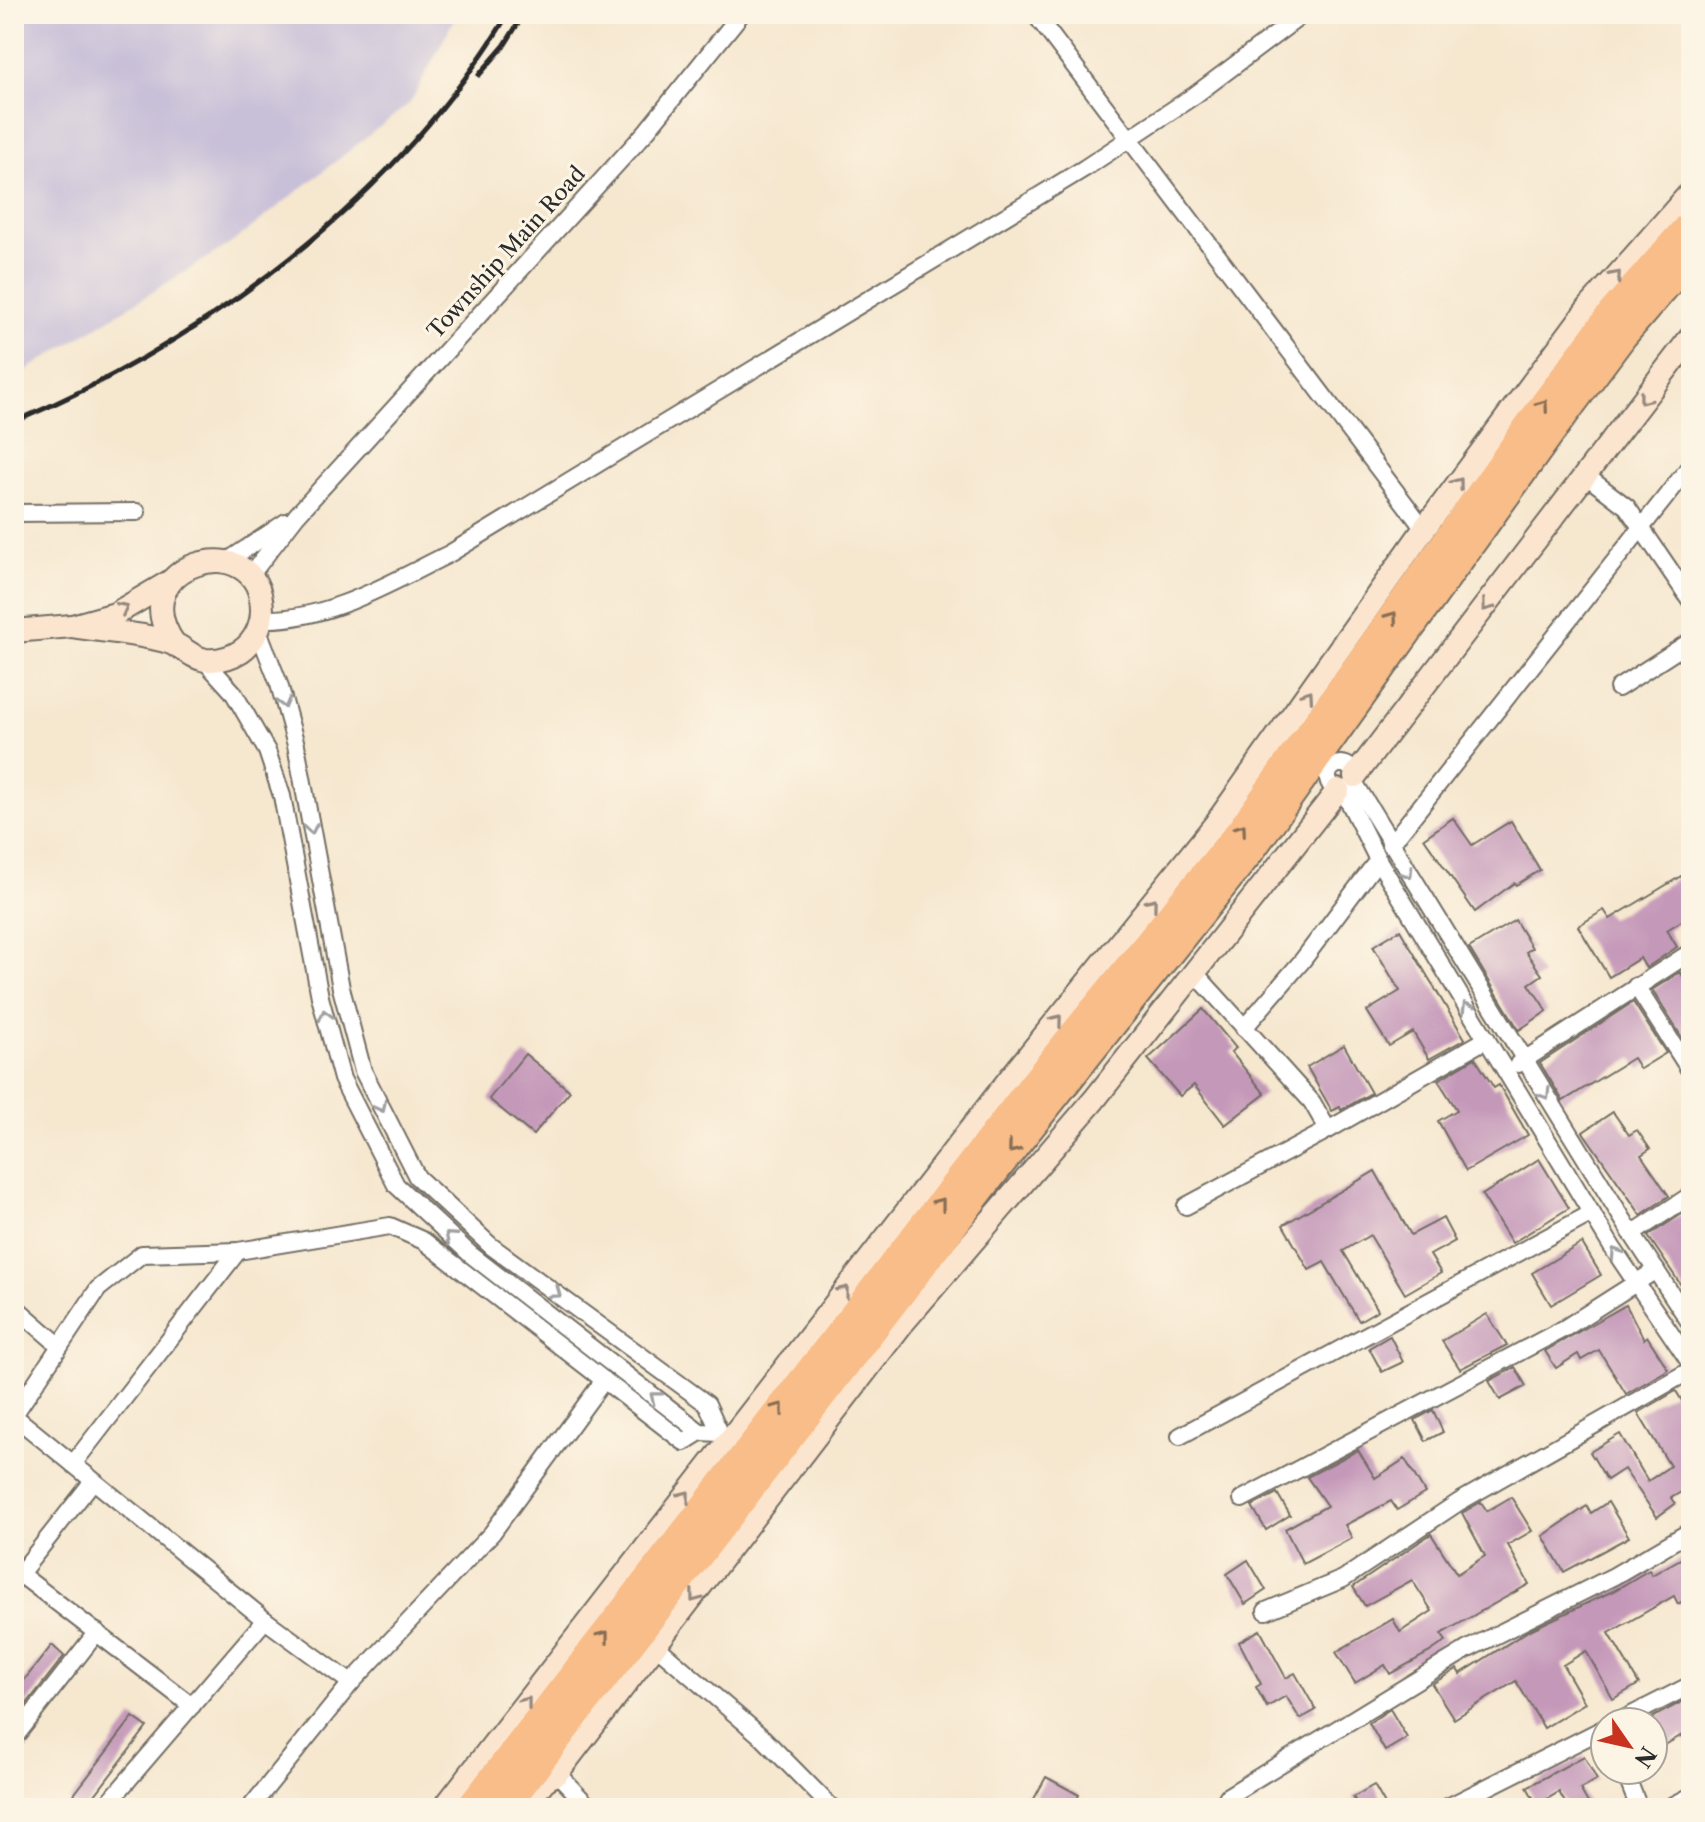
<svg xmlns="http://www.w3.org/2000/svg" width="1705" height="1822" viewBox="0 0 1705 1822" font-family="'Libre Caslon Text',serif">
  <rect width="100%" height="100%" fill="#fcf5e5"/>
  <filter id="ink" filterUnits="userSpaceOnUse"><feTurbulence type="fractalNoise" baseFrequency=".0125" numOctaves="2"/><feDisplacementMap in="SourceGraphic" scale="16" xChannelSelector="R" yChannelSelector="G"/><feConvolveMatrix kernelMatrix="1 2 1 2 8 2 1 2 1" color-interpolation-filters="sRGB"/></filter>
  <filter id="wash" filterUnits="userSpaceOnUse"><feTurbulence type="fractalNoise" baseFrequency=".006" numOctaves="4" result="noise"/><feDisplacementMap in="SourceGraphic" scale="32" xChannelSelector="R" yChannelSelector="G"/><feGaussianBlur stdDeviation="1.8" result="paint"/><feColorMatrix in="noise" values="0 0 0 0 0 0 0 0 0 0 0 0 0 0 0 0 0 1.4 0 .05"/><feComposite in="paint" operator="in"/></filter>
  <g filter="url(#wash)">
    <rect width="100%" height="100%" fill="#f6e7cf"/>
    <!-- industrial -->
    <path fill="#c8bfd8" d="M 14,14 L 457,14 L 410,103 L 233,242 L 14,378 Z"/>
    <g id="blocks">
      <!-- building -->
      <g fill="#c498b9">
        <path d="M 1453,818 L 1472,845 L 1511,821 L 1540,870 L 1516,885 L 1514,883 L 1475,912 L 1424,838 Z"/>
        <path d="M 1681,876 L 1691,892 L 1691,915 L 1667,930 L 1677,947 L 1646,968 L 1640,958 L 1609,977 L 1578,926 L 1604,910 L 1610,919 Z"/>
        <path d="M 1515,920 L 1532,948 L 1526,952 L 1542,975 L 1529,984 L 1547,1011 L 1519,1030 L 1469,948 Z"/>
        <path d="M 1400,930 L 1465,1039 L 1429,1059 L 1413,1032 L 1389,1046 L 1367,1011 L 1400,991 L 1373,946 Z"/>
        <path d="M 1680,972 L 1691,988 L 1688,1047 L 1652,990 Z"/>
        <path d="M 1633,1002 L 1666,1053 L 1640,1069 L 1633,1058 L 1563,1101 L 1540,1063 Z"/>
        <path d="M 1203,1009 L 1236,1048 L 1231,1052 L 1265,1094 L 1225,1125 L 1194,1085 L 1180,1096 L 1148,1059 Z"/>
        <path d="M 1344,1045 L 1371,1093 L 1341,1110 L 1340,1107 L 1332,1111 L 1307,1067 Z"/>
        <path d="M 525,1054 L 570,1091 L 533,1135 L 489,1099 Z"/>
        <path d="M 1475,1058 L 1494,1088 L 1499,1085 L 1528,1135 L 1466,1171 L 1438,1121 L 1457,1110 L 1438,1080 Z"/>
        <path d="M 1613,1112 L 1629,1135 L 1637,1130 L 1650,1149 L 1641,1155 L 1669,1196 L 1641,1215 L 1583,1132 Z"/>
        <path d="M 1539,1159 L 1569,1208 L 1512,1243 L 1482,1195 Z"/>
        <path d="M 1375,1171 L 1411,1235 L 1443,1218 L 1455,1241 L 1430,1255 L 1441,1273 L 1405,1294 L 1370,1235 L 1343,1251 L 1378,1310 L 1359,1321 L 1324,1262 L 1309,1270 L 1283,1225 Z"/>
        <path d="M 1685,1212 L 1691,1222 L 1691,1300 L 1648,1236 Z"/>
        <path d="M 1582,1243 L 1601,1275 L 1551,1305 L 1532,1273 Z"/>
        <path d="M 1626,1305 L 1644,1339 L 1647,1336 L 1668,1369 L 1664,1372 L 1626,1394 L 1599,1350 L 1581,1360 L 1578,1354 L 1556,1368 L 1545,1351 Z"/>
        <path d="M 1487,1314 L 1507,1345 L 1460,1369 L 1442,1341 Z"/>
        <path d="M 1390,1336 L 1403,1362 L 1382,1372 L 1369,1348 Z"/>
        <path d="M 1515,1367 L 1526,1386 L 1500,1400 L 1489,1381 Z"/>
        <path d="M 1676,1391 L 1691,1416 L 1691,1486 L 1671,1498 L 1675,1504 L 1657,1517 L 1624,1469 L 1607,1480 L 1590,1452 L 1620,1434 L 1648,1481 L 1670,1466 L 1638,1413 Z"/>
        <path d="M 1433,1410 L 1443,1432 L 1426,1441 L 1415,1420 Z"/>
        <path d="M 1358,1450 L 1375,1478 L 1405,1459 L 1425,1493 L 1397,1510 L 1391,1501 L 1345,1525 L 1352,1538 L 1303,1564 L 1285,1529 L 1327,1506 L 1307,1477 Z"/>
        <path d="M 1277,1493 L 1290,1515 L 1266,1530 L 1252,1506 Z"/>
        <path d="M 1511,1497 L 1532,1531 L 1508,1545 L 1529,1584 L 1441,1634 L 1446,1641 L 1430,1652 L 1390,1674 L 1385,1665 L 1355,1683 L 1336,1652 L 1393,1619 L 1400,1632 L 1432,1611 L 1412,1580 L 1365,1606 L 1353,1587 L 1431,1534 L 1457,1574 L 1485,1556 L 1462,1513 L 1481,1502 L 1487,1511 Z"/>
        <path d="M 1608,1502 L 1629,1537 L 1564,1572 L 1543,1536 L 1587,1506 L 1591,1513 Z"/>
        <path d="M 1691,1553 L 1691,1597 L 1678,1604 L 1674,1596 L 1609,1633 L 1639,1684 L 1613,1699 L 1586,1651 L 1563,1665 L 1585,1703 L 1544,1728 L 1516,1681 L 1454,1719 L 1432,1684 L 1457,1669 L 1460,1674 L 1528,1631 L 1615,1590 L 1649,1570 L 1652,1575 Z"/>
        <path d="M 1248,1560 L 1266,1590 L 1245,1604 L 1227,1574 Z"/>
        <path d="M 1260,1630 L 1286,1678 L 1295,1673 L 1316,1710 L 1300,1719 L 1286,1696 L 1267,1707 L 1256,1687 L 1261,1684 L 1239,1642 Z"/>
        <path d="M 52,1645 L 64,1656 L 14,1720 L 14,1693 Z"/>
        <path d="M 1691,1697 L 1691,1750 L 1682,1735 L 1653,1752 L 1653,1717 Z"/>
        <path d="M 1390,1709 L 1407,1738 L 1385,1751 L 1369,1723 Z"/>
        <path d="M 133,1717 L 147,1727 L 85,1808 L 79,1808 L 69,1801 Z"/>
        <path d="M 1584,1756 L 1597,1780 L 1580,1789 L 1591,1808 L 1568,1808 L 1559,1792 L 1537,1805 L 1527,1787 Z"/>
        <path d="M 1046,1777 L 1079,1795 L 1072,1808 L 1029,1808 Z"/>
        <path d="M 1374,1785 L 1387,1808 L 1360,1808 L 1353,1797 Z"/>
      </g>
    </g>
  </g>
  <g filter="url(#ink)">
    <use href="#blocks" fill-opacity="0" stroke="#726d64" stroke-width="2"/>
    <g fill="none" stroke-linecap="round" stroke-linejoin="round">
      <defs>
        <g id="street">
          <path d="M 1035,14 L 1424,529"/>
          <path d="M 1585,475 L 1627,507 L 1691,601"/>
          <path d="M 14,513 L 137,512"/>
          <path d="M 226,562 L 286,522"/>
          <path d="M 249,577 L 297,515 L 645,133 L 741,14"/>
          <path d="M 261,619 C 327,622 393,581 449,554 L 1085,168 L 1195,95 L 1303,14"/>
          <path d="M 258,630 L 279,684 L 296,745 L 341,988 L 363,1071 L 417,1177 L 491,1246 L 707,1404 L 720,1433"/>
          <path d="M 204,660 L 233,692 L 267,751 L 282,796 L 320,997 L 342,1079 L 396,1185 L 470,1254 L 700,1432 L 720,1433 L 738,1445"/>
          <path d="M 1618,688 L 1691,641"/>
          <circle cx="1341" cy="777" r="13"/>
          <path d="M 1354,782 L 1632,1234 L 1691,1324"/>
          <path d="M 1343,790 L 1378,860 L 1612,1247 L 1691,1364"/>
          <path d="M 1390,845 L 1691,465"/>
          <path d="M 1636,986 L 1691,1072"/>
          <path d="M 1244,1028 L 1302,961 L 1378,860"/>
          <path d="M 1518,1064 L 1691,952"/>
          <path d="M 1328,1130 L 1487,1039"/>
          <path d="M 1186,1206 L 1328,1130 L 1312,1102 L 1196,974"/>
          <path d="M 1632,1234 L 1691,1195"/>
          <path d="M 14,1306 L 60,1346"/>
          <path d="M 14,1415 L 98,1289 L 142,1254 L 238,1251 L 390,1226 L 424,1241 L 684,1442 L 700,1432"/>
          <path d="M 14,1416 L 265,1620 L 351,1683"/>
          <path d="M 1180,1436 L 1592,1213"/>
          <path d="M 73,1464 L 238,1251"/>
          <path d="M 1242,1499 L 1565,1328 L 1656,1270"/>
          <path d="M 20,1574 L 192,1706"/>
          <path d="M 15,1580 L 93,1481"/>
          <path d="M 1266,1611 L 1343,1579 L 1459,1502 L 1691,1370"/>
          <path d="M 648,1639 L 763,1738 L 832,1808"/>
          <path d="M 1618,1722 L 1691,1685"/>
          <path d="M 14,1738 L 97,1632"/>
          <path d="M 549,1765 L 590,1808"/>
          <path d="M 1624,1770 L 1639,1808"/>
          <path d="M 104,1808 L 265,1620"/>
          <path d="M 250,1808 L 351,1683 L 492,1533 L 604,1380"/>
          <path d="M 1221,1808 L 1228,1796 L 1466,1650 L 1614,1576 L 1691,1531"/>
          <path d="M 1446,1808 L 1605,1728"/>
          <path d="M 1668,1808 L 1691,1796"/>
        </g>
        <g id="secondary">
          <path d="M 72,626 C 99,631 150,634 174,644 C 186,649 192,658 206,660 C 218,661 230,658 241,651 C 254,642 262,626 262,610 C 261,522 117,565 175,645"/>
          <path d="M 14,631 L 72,626 L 115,614 L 171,581"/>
          <path d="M 1355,776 L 1691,337"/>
          <path d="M 444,1808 L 1011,1077 L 1214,826 L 1424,529 L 1586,311 L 1691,192"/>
          <path d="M 523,1808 L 544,1781 L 557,1773 L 901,1325 L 1094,1100 L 1338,790"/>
        </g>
        <g id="highway">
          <path d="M 470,1808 L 1033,1084 L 1240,831 L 1544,404 L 1611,314 L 1691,223"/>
          <path d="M 504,1808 L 998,1167 L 1250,851 L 1555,426 L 1623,335 L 1691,256"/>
        </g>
      </defs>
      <!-- street casing -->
      <use href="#street" stroke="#726d64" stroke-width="20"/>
      <!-- secondary casing -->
      <use href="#secondary" stroke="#726d64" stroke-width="26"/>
      <!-- highway casing -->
      <use href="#highway" stroke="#726d64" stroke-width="32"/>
      <!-- street -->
      <use href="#street" stroke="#fff" stroke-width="16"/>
      <!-- secondary -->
      <use href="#secondary" stroke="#fce5cf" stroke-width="22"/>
      <!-- highway -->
      <use href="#highway" stroke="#f8bd88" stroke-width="28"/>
      <!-- rail -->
      <g stroke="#2b2b2b" stroke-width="5">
        <path d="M 479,75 L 504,46 L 524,14"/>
        <path d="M 14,422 C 209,339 397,198 508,14"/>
      </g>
    </g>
    <!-- one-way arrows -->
    <defs><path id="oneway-chevron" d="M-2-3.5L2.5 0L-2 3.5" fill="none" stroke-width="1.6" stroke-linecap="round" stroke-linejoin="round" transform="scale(2)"/></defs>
    <g stroke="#94887d">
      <use href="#oneway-chevron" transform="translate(1616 276) rotate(-49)"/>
      <use href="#oneway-chevron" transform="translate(1644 399) rotate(128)"/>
      <use href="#oneway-chevron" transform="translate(1458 483) rotate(-53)"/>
      <use href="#oneway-chevron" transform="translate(1487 606) rotate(127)"/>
      <use href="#oneway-chevron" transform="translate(123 608) rotate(-28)"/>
      <use href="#oneway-chevron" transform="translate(1308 695) rotate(-55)"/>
      <use href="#oneway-chevron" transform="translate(1152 903) rotate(-51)"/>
      <use href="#oneway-chevron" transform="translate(1057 1020) rotate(-51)"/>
      <use href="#oneway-chevron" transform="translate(844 1291) rotate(-52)"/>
      <use href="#oneway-chevron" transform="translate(685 1496) rotate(-52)"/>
      <use href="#oneway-chevron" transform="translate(695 1597) rotate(127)"/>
      <use href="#oneway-chevron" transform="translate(526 1702) rotate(-52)"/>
    </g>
    <g stroke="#876d55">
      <use href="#oneway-chevron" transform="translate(1543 405) rotate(-54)"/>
      <use href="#oneway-chevron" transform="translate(1392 617) rotate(-54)"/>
      <use href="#oneway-chevron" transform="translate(1241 829) rotate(-54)"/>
      <use href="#oneway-chevron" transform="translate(1013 1148) rotate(130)"/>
      <use href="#oneway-chevron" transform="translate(940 1203) rotate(-52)"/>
      <use href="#oneway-chevron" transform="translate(779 1408) rotate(-52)"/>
      <use href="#oneway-chevron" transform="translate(604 1636) rotate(-52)"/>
    </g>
    <g stroke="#a0a0a0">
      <use href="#oneway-chevron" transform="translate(284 703) rotate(75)"/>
      <use href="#oneway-chevron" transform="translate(311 829) rotate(79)"/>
      <use href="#oneway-chevron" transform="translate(1408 873) rotate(58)"/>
      <use href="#oneway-chevron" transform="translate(1467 1007) rotate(-121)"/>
      <use href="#oneway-chevron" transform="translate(325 1015) rotate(-105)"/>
      <use href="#oneway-chevron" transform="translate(1545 1094) rotate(58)"/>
      <use href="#oneway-chevron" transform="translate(381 1107) rotate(63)"/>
      <use href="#oneway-chevron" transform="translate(450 1237) rotate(-139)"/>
      <use href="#oneway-chevron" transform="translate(1616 1253) rotate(-123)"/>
      <use href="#oneway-chevron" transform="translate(556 1293) rotate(36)"/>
      <use href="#oneway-chevron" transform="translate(655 1397) rotate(-142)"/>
    </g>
  </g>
  <g text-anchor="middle" stroke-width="6" stroke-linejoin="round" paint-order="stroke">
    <!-- street labels -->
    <g font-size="22" fill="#2b2b2b" stroke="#fcf5e5">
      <text transform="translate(506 252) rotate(-48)" y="8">Township Main Road</text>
    </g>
  </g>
  <!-- margin -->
  <rect width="1705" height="1822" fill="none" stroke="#fcf5e5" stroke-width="48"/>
  <!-- north arrow -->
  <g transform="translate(1629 1746) rotate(124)"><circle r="38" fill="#fcf5e5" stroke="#a8a49b" stroke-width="2"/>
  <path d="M0-6L14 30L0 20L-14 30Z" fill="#c8321e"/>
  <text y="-12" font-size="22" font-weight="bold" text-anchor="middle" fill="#2b2b2b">N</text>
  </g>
</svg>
